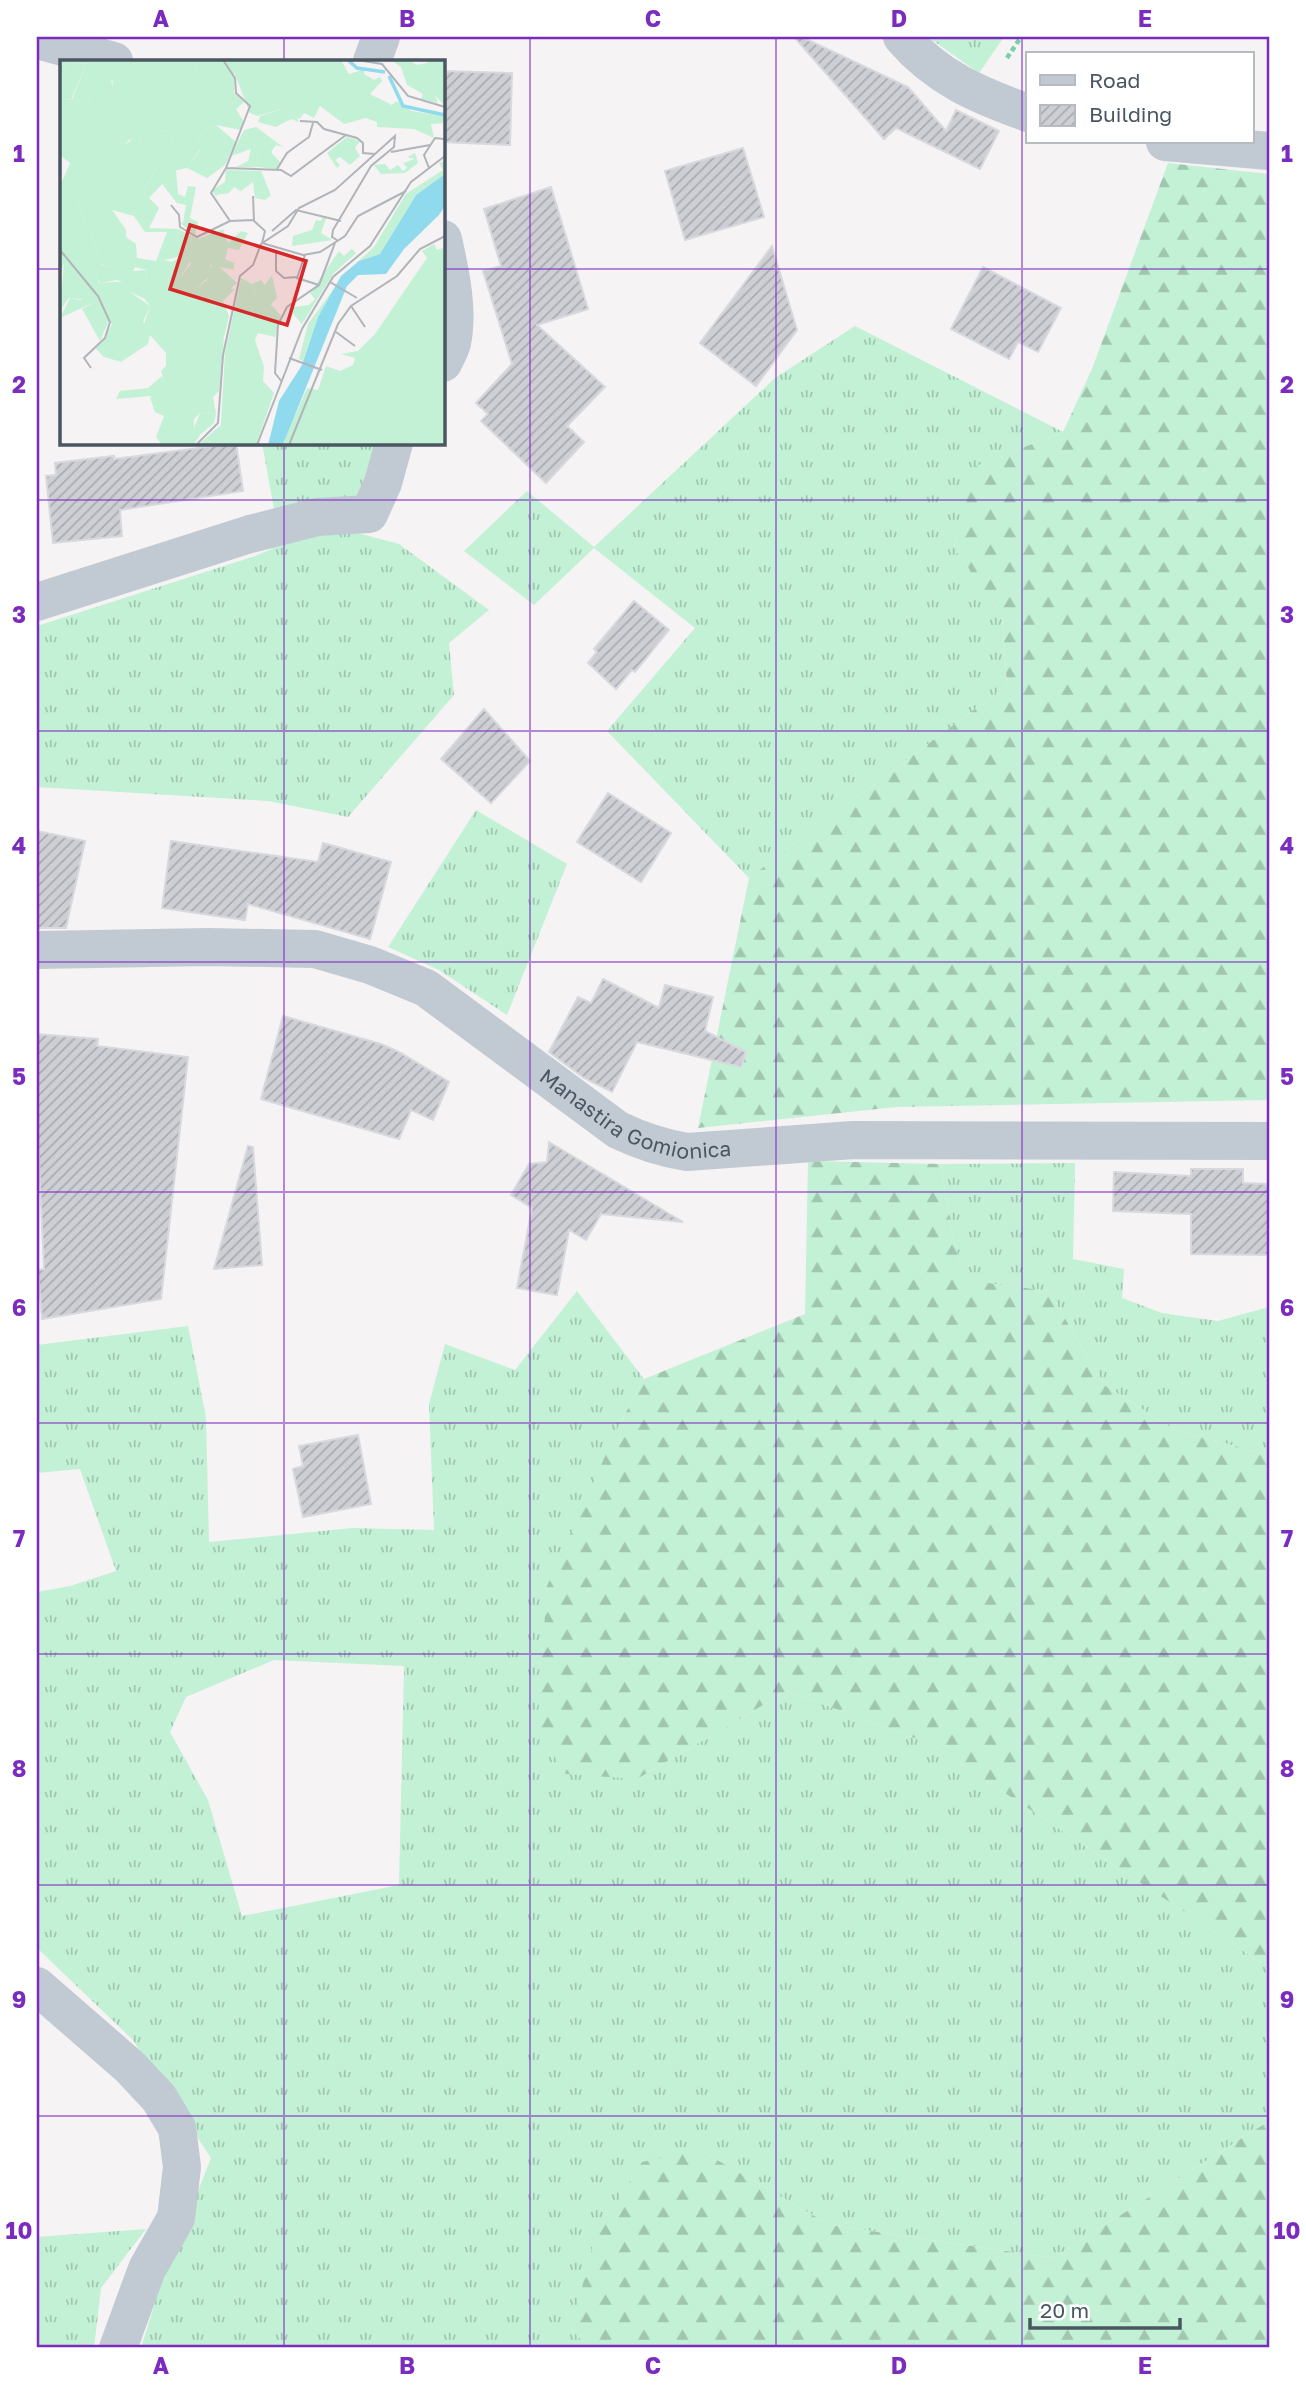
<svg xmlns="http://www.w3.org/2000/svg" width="1306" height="2385" viewBox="0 0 1306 2385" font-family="'Golos Text',sans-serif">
  <defs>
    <pattern id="grass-tufts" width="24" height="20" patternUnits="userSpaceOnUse" patternTransform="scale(1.75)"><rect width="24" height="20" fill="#c3f1d5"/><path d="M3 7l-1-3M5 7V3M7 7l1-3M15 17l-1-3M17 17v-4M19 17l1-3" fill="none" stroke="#a0c6b0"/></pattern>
    <pattern id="forest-firs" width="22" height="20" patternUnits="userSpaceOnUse" patternTransform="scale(1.75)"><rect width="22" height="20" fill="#c3f1d5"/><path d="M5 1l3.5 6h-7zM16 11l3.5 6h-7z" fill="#a0c6b0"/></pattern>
    <pattern id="building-hatch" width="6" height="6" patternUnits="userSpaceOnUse" patternTransform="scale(1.75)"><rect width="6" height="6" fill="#cdcfd5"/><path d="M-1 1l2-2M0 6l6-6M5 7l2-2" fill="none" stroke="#a8abb0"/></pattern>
  </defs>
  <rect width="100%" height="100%" fill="#f5f3f3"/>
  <!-- grass -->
  <g fill="url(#grass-tufts)" fill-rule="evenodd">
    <path d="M 928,37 L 1004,37 L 979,73 Z"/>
    <path d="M 855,326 L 1063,432 L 977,466 L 954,548 L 1002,615 L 1007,685 L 749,878 L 607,731 L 695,628 L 594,548 L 534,605 L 464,551 L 527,491 L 594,547 L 775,378 Z"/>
    <path d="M 262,443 L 384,443 L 358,498 L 274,509 Z"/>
    <path d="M 342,529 L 399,544 L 489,610 L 449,643 L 454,695 L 348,817 L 268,801 L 37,787 L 37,626 L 255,556 L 283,544 Z"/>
    <path d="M 476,810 L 567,864 L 507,1015 L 439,970 L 388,947 Z"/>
    <path d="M 1075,1163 L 1073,1259 L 1124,1269 L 1122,1298 L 1162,1313 L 1218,1321 L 1269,1307 L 1269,1455 L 1175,1430 L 1104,1385 L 1049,1291 L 964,1281 L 950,1223 L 941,1164 Z"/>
    <path d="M 577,1291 L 644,1379 L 619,1425 L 637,1779 L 787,1691 L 931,1744 L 1269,1968 L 1269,2121 L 1053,2258 L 830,2225 L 700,2150 L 571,2330 L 591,2348 L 141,2348 L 159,2290 L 211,2158 L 132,2039 L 37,1948 L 37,1592 L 70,1586 L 116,1571 L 80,1469 L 37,1473 L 37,1345 L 188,1326 L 206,1417 L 209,1542 L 353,1528 L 434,1530 L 429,1404 L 445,1344 L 515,1370 ZM 274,1660 L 404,1666 L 399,1885 L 242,1916 L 208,1800 L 170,1732 L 186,1697 Z"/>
    <path d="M 146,2229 L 101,2288 L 94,2348 L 37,2348 L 37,2237 Z"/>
  </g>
  <!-- forest -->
  <g fill="url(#forest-firs)">
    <path d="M 1168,163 L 1269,174 L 1269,1100 L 896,1107 L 698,1128 L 749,878 L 1007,685 L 1002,615 L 954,548 L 976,466 L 1063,432 L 1092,369 Z"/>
    <path d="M 808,1161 L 941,1164 L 950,1223 L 964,1280 L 1049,1291 L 1104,1385 L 1175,1430 L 1269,1455 L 1269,1968 L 931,1744 L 787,1691 L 637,1779 L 566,1774 L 537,1731 L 547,1586 L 619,1425 L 644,1379 L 805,1314 Z"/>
    <path d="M 1269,2121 L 1269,2348 L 591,2348 L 571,2330 L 595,2237 L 642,2162 L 700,2150 L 830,2225 L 1053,2258 Z"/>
  </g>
  <!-- building -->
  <g fill="url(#building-hatch)" stroke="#d7d9de" stroke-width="2">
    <path d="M 794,37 L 802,37 L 908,87 L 946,131 L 956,110 L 999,131 L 980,169 L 896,128 L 884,139 Z"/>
    <path d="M 443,71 L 512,73 L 510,145 L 443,142 Z"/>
    <path d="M 743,148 L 764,217 L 685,240 L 665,171 Z"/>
    <path d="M 551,187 L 588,309 L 537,325 L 605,387 L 567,426 L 584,442 L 546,483 L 481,421 L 488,414 L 476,403 L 512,364 L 483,271 L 501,266 L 484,209 Z"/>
    <path d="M 772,246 L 797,330 L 756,386 L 700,343 Z"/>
    <path d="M 983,267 L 1061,308 L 1038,352 L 1018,342 L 1009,359 L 951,329 Z"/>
    <path d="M 236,443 L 243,491 L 120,510 L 122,536 L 53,543 L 46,476 L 56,475 L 55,463 L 114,456 L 114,459 Z"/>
    <path d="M 634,601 L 669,630 L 635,672 L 632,670 L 616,689 L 588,663 L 597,652 L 594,649 Z"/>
    <path d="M 484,709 L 530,761 L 491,803 L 441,759 Z"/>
    <path d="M 608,793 L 671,833 L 641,882 L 577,842 Z"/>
    <path d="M 37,831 L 85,841 L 66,928 L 37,928 Z"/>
    <path d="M 171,841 L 318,862 L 323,843 L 391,862 L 370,939 L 248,904 L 245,920 L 162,908 Z"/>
    <path d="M 603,979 L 659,1008 L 665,985 L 713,997 L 705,1031 L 746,1052 L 741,1067 L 637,1042 L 612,1092 L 584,1078 L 549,1052 L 578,997 L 591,1003 Z"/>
    <path d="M 283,1016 L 381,1044 L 399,1052 L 449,1082 L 433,1120 L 411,1110 L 399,1139 L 261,1099 Z"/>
    <path d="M 37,1034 L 98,1039 L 97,1046 L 188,1057 L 161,1299 L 42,1319 L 38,1270 L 44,1269 L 37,1118 Z"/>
    <path d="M 549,1142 L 683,1222 L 601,1214 L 586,1240 L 569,1230 L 557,1295 L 517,1288 L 532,1208 L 511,1195 L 529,1164 L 547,1162 Z"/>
    <path d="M 248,1146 L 253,1147 L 262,1265 L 214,1269 Z"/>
    <path d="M 1191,1169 L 1243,1169 L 1243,1183 L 1269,1184 L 1269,1255 L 1191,1254 L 1191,1214 L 1113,1211 L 1114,1172 L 1191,1176 Z"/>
    <path d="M 358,1435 L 371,1504 L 303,1517 L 293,1469 L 303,1466 L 299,1446 Z"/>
  </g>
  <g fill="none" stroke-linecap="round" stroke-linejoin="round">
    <!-- path -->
    <path stroke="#7ad0a6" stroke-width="4.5" stroke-dasharray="5 3.5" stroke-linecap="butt" d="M 1007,58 L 1021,37"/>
    <!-- minor -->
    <g stroke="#c1cad2" stroke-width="38">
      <path d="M 902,37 C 937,78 978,95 1028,113"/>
      <path d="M 37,40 L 114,61"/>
      <path d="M 372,61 L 381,37"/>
      <path d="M 1165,142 L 1269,151"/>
      <path d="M 443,239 C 450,271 459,310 452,343 C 450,350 446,357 443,363"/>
      <path d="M 37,602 L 250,534 L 317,517 L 369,514 L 383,483 L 394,443"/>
      <path id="s1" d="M 37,950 L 209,947 L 315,949 L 370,965 L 426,988 L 618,1130 C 641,1141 662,1148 687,1152 L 853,1140 L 1269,1141"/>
      <path d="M 37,1986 L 130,2067 L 159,2098 L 177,2128 L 182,2167 L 176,2218 L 147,2269 L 118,2348"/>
    </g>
  </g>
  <!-- grid -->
  <path fill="none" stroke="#7b2cbf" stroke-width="2" stroke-opacity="0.55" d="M 284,37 L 284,61M 530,37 L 530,2348M 776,37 L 776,2348M 1022,37 L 1022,2348M 37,269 L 61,269M 443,269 L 1269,269M 284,443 L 284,2348M 37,500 L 1269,500M 37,731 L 1269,731M 37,962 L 1269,962M 37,1192 L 1269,1192M 37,1423 L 1269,1423M 37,1654 L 1269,1654M 37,1885 L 1269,1885M 37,2116 L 1269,2116"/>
  <g text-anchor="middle" stroke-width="6" stroke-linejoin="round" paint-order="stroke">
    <!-- street labels -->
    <g font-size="21" fill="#4a5661" stroke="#fff">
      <text dy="7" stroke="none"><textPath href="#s1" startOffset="646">Manastira Gomionica</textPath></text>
    </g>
  </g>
  <!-- overview -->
  <g transform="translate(60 60)">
    <rect width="385" height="385" fill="#f5f3f3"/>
    <path d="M 112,0 L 135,0 L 136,13 L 123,13 ZM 331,0 L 350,0 L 356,5 L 372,2 L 367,12 L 378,43 L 361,39 L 363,34 L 347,25 L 341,7 ZM 8,1 L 26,4 L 11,40 L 3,39 L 0,46 L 0,20 ZM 38,13 L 53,16 L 51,22 L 69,53 L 57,54 L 26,72 L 21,57 L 31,46 L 28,33 ZM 222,49 L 236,54 L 239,62 L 231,59 L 216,67 L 198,62 L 200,56 ZM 63,63 L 80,77 L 81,85 L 101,70 L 110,72 L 113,80 L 82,94 L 73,90 L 70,79 L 64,85 L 53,80 L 52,71 ZM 156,65 L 176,82 L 165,105 L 147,118 L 127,108 L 140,90 L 137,84 L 143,70 ZM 184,70 L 198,91 L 197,107 L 176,107 L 188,101 L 191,89 L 171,96 ZM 287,77 L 300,81 L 295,88 L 300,96 L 290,105 L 280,97 L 275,100 L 280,105 L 277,108 L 267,93 ZM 355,93 L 358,103 L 345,113 L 321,114 L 314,105 L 325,104 L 330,110 L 338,105 L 343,111 L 347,108 L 343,103 L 355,99 L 347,97 ZM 385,101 L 385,114 L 356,135 L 320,194 L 299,201 L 274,223 L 314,187 L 346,134 L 383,110 L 379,103 ZM 98,103 L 116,110 L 118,134 L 125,137 L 128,126 L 136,127 L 130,158 L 138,162 L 135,175 L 119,162 L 123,163 L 126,145 L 117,143 L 102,124 L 89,138 L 84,133 ZM 166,110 L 201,111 L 211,135 L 205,140 L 195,138 L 193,122 L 181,131 L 174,127 L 169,133 L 156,135 L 157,138 L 152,130 L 165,122 ZM 9,142 L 17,142 L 38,192 L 17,202 L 51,234 L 70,232 L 90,246 L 83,262 L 90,274 L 88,284 L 61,302 L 44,297 L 35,288 L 42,282 L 52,264 L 49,260 L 40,281 L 22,249 L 38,240 L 9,238 L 0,250 ZM 263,156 L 267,156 L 261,173 L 272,180 L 232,186 L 233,176 L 252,170 L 256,160 L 261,161 ZM 118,169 L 138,179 L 163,169 L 168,183 L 181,171 L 188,173 L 179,190 L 168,188 L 165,199 L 174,203 L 174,210 L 150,205 L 152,214 L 125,238 L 120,219 L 131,203 L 118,197 L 104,200 L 119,176 ZM 292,189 L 296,193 L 273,214 L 242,264 L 228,248 L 249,245 L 255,239 L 250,233 L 279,191 L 284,196 ZM 40,204 L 62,212 L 87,210 L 86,221 L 81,227 L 57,220 L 41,223 L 36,218 ZM 212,215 L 217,238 L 209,246 L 198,240 L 192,224 L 201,220 L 205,225 ZM 275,227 L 258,257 L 243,301 L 239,299 L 248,264 ZM 169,229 L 175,229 L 163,241 L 169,256 L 164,277 L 153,251 L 159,237 ZM 102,316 L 111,340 L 106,344 L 91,336 L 56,339 L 60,331 L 88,328 ZM 140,353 L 156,354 L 154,363 L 141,374 L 134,368 Z" fill="#c3f1d5"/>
    <path d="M 0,0 L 112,0 L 123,13 L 136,13 L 135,0 L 281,0 L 289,14 L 305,9 L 304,14 L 314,20 L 320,17 L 322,21 L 310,34 L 332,45 L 337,41 L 351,51 L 385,56 L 384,63 L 371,64 L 374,78 L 354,69 L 317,67 L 317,62 L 306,58 L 284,64 L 260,46 L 254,58 L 244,53 L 240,59 L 222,49 L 197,56 L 190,53 L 174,12 L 174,33 L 184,42 L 176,49 L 184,62 L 181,70 L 156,65 L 143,70 L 137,84 L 140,89 L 127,108 L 112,111 L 98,103 L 84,133 L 99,148 L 89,168 L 118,169 L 119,176 L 105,200 L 112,202 L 124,194 L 131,200 L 120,219 L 125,237 L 147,220 L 153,201 L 177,223 L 154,244 L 164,277 L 159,331 L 153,337 L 156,354 L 140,353 L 134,359 L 134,368 L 141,374 L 133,385 L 102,385 L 96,377 L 104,356 L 95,352 L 90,337 L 97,336 L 106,344 L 110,340 L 101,311 L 106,306 L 106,293 L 83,267 L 90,246 L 85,239 L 70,232 L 45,237 L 17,202 L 38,192 L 17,142 L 9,143 L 8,190 L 0,215 L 0,126 L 10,103 L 0,95 L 0,46 L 3,39 L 12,40 L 26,4 L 8,1 L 0,20 ZM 38,13 L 52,16 L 53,28 L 69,53 L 60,52 L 26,71 L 21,57 L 31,46 L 28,33 L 41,23 ZM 63,63 L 66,71 L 80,77 L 81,85 L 91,82 L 101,70 L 110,72 L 113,80 L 93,84 L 82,94 L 73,90 L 73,79 L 64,85 L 53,80 L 53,70 ZM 52,150 L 74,156 L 85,172 L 107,172 L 96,201 L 77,198 L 76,184 L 66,177 L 66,170 ZM 41,204 L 71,216 L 75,207 L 87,210 L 86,221 L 81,227 L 68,221 L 40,223 L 36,218 ZM 368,0 L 385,0 L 385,46 L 365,24 ZM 196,67 L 223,87 L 216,85 L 211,92 L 220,102 L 216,109 L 197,107 L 198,91 L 184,70 ZM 374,184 L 377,190 L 385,187 L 385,385 L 222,385 L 247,328 L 258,330 L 266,306 L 280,311 L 293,305 L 295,298 L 281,294 L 298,291 L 315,274 L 367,198 L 362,191 ZM 181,218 L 192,224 L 198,240 L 209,242 L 221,256 L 215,277 L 198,273 L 195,280 L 204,307 L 203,321 L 214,333 L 196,385 L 138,385 L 161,365 L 165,293 ZM 33,231 L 39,240 L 0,258 L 10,238 L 21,240 Z" fill="#c3f1d5" fill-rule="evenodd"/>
    <path d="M 385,114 L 385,146 L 379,155 L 344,189 L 326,214 L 298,215 L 287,226 L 226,377 L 222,385 L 208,385 L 219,341 L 242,305 L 258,257 L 281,216 L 299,201 L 320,194 L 356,135 Z" fill="#90daee"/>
    <path fill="none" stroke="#90daee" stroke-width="3.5" d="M 288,0 L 297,8 L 325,12M 329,16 L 343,46 L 385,55"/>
    <path fill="none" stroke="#b1b4b9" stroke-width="2" d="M 163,0 L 175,18 L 176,33 L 190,46 L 166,108 L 221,110 L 231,116 L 286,75M 297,0 L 322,4 L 348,36 L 385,47M 240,61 L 257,62 L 264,69 L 297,78 L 303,83 L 303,93 L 315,94M 331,92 L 370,85M 166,108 L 151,133 L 170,161M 369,108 L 364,95 L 375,78 L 384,79M 217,109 L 227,93 L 249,77 L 253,63M 193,136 L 194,161M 111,145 L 119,155 L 120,167 L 137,177 L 170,161 L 193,160 L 205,171 L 202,183 L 243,195 L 260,192 L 285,176 L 298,156 L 346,131M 212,171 L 236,150 L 281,161M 0,190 L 38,236 L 50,262 L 45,278 L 24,298 L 31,308M 216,190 L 216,211 L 224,218 L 237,217M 245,195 L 237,218 L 259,225M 270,222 L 297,238M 291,246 L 305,267M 276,272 L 295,286M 229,298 L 262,310M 222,322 L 215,313 L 218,265 L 227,247 L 259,225 L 275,183M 136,385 L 158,363 L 163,295 L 180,216 L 193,205 L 201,184 L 228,166 L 239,148 L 275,130 L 335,76 L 334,87 L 311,106 L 273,170 L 272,177 L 277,180M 197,385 L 242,269 L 273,217 L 310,186 L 351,122 L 385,96M 229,385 L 278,264 L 291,246 L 337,216 L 360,189 L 385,176"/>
    <path fill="#d62828" fill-opacity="0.15" stroke="#d62828" stroke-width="3.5" d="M 130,165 L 246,201 L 227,265 L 110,229 Z"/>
    <rect width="385" height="385" fill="none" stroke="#4a5661" stroke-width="3.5"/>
  </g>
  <!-- border -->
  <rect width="1306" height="2385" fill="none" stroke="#ffffff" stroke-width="77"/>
  <!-- legend -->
  <rect x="1026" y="52" width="228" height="91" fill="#ffffff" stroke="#b7bbc0" stroke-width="2"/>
  <rect x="1040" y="75" width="35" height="10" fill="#c1cad2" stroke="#b7bbc0" stroke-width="2"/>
  <text x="1089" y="88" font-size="21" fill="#4a5661">Road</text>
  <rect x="1040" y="105" width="35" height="21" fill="url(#building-hatch)" stroke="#b7bbc0" stroke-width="2"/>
  <text x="1089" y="122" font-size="21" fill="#4a5661">Building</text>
  <!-- scale -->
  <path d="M1030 2318v10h150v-10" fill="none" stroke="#4a5661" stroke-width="3.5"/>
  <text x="1040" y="2318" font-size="21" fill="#4a5661" stroke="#ffffff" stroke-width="5" paint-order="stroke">20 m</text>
  <rect x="38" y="38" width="1230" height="2308" fill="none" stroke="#7b2cbf" stroke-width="2.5"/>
  <g font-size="23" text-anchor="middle" font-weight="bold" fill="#7b2cbf">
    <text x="161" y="27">A</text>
    <text x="407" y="27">B</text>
    <text x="653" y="27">C</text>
    <text x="899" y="27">D</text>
    <text x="1145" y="27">E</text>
    <text x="19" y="162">1</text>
    <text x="1287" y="162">1</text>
    <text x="19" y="393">2</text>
    <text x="1287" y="393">2</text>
    <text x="19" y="623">3</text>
    <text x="1287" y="623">3</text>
    <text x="19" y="854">4</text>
    <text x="1287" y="854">4</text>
    <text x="19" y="1085">5</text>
    <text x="1287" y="1085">5</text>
    <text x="19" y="1316">6</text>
    <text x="1287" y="1316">6</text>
    <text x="19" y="1547">7</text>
    <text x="1287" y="1547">7</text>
    <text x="19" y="1777">8</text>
    <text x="1287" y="1777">8</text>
    <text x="19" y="2008">9</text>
    <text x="1287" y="2008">9</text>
    <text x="19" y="2239">10</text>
    <text x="1287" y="2239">10</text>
    <text x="161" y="2374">A</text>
    <text x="407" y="2374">B</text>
    <text x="653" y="2374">C</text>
    <text x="899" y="2374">D</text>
    <text x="1145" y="2374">E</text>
  </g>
</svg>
